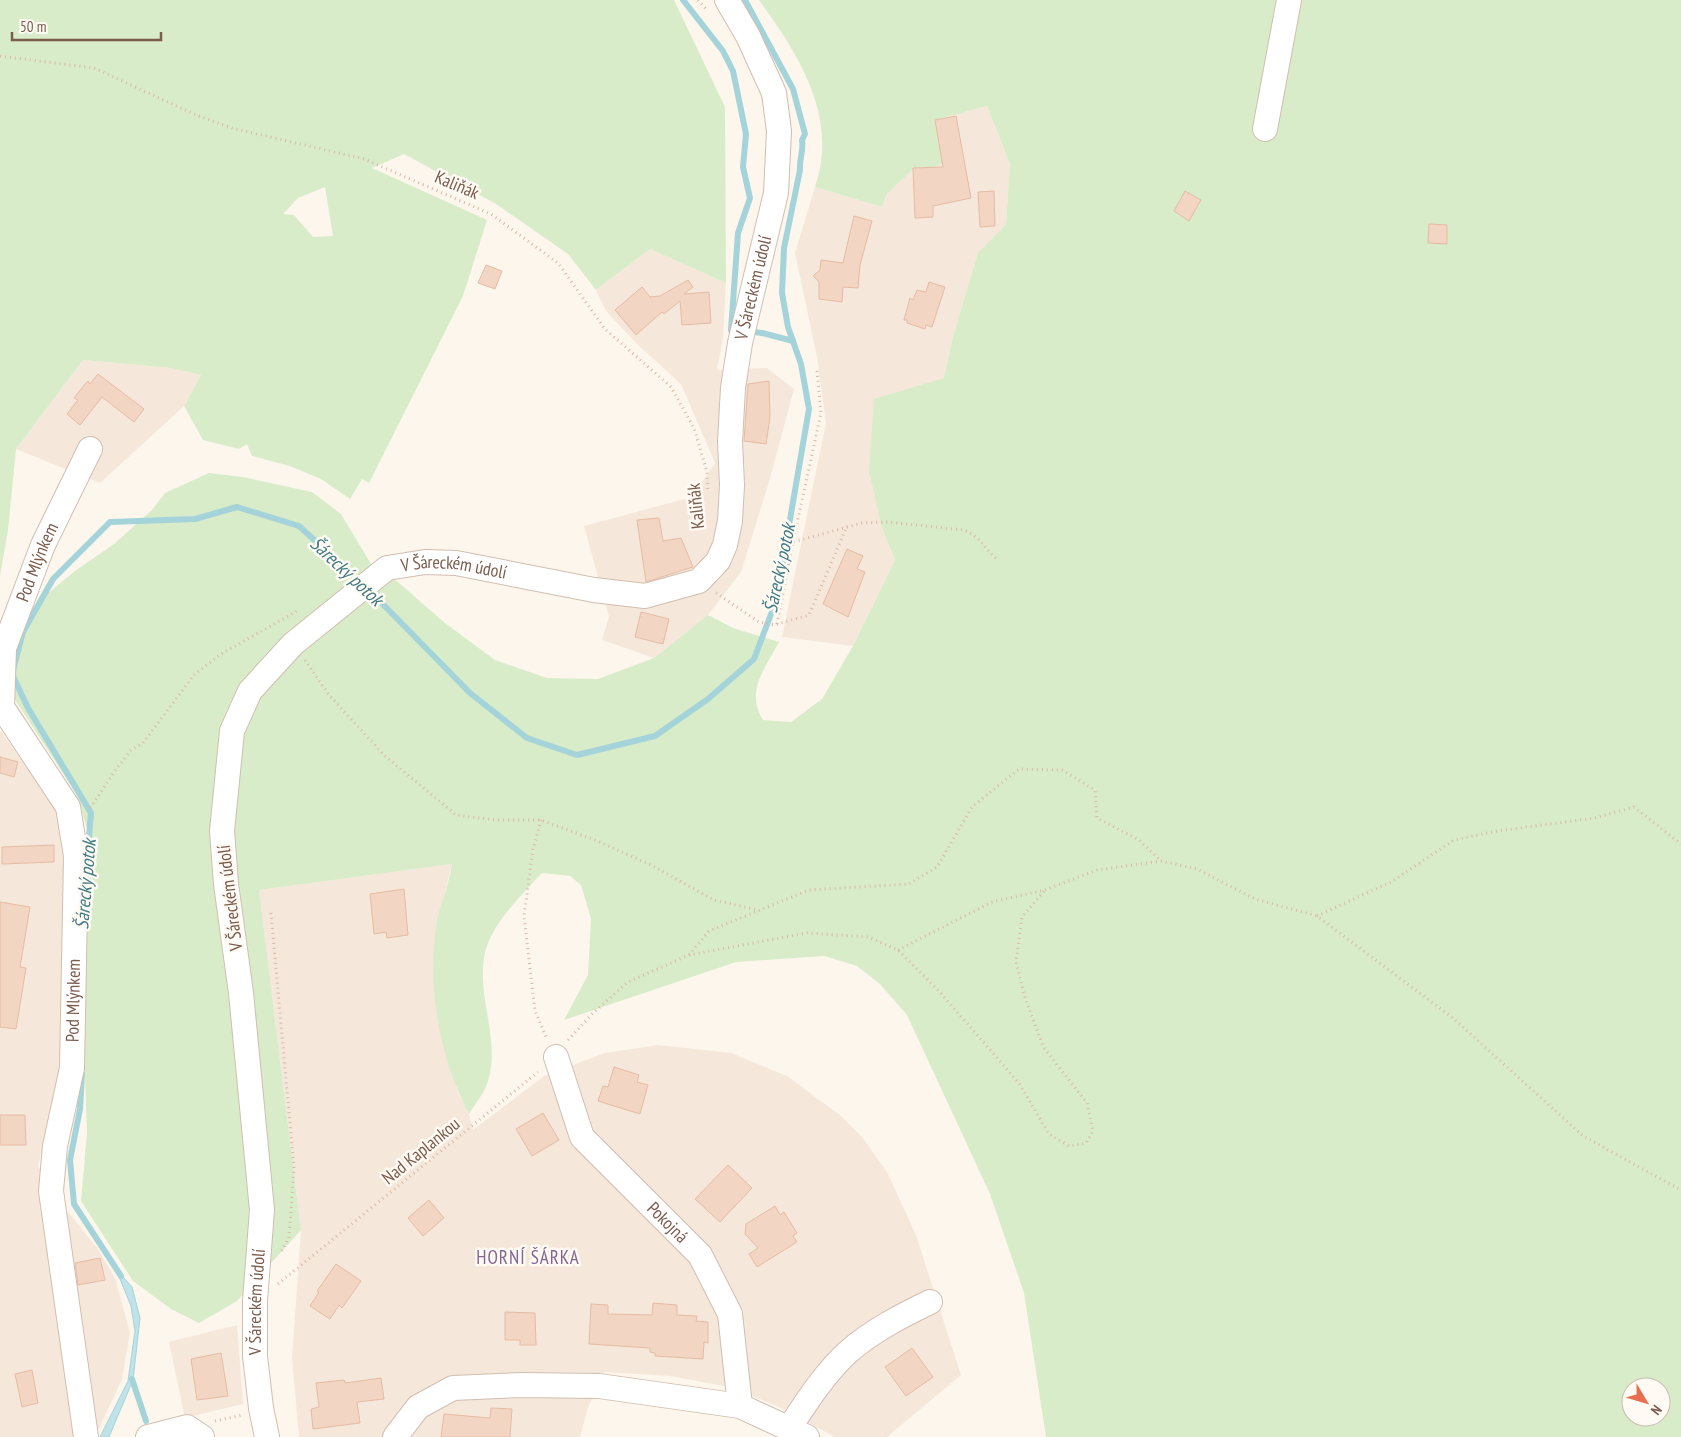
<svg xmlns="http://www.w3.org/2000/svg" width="1681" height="1437" viewBox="0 0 1681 1437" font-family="'PT Sans Narrow',sans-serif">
  <rect width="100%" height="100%" fill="#fdf6ec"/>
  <!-- residential -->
  <g fill="#f5e8da">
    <path d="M 987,106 L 1010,164 L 1006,224 L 978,254 L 953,336 L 944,378 L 882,528 L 895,560 L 853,646 L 782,637 L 826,423 L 817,357 L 795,253 L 815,187 L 882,207 L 887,194 L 935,120 Z"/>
    <path d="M 650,249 L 726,283 L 723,337 L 717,370 L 767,368 L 794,389 L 769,482 L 741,572 L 708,615 L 654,658 L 602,640 L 609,617 L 584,526 L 692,497 L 715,463 L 681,384 L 637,344 L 606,311 L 596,290 Z"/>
    <path d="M 83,360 L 171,368 L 201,375 L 184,406 L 100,483 L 16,449 Z"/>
    <path d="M 0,730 L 59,813 L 66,885 L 60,1074 L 38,1166 L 67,1211 L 98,1249 L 115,1278 L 130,1333 L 122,1379 L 95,1437 L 0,1437 Z"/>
    <path d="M 452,864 L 436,926 L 434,972 L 440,1030 L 458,1093 L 469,1114 L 473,1130 L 544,1076 L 605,1053 L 658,1045 L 731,1053 L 787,1076 L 840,1115 L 862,1137 L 887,1172 L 916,1235 L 961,1375 L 887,1437 L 835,1437 L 777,1406 L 729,1387 L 670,1376 L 605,1372 L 588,1407 L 580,1437 L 299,1437 L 292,1359 L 301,1230 L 259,890 Z"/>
    <path d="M 237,1325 L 243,1404 L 185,1418 L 169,1342 Z"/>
  </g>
  <!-- green -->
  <g fill="#d8ecc9" fill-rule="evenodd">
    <path d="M 0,0 L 674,0 L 725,107 L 726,283 L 650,249 L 596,290 L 568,254 L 496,204 L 404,154 L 372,168 L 487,220 L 463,296 L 369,483 L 362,479 L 350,499 L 321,479 L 290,466 L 252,456 L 247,444 L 239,449 L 203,440 L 184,406 L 201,375 L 171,368 L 83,360 L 16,449 L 8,530 L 0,576 ZM 325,187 L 333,236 L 313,237 L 294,215 L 283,214 L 298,198 Z"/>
    <path d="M 759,0 L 1681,0 L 1681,1437 L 1046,1437 L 1024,1293 L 990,1194 L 907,1015 L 880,984 L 857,966 L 824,956 L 736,962 L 564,1020 L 588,975 L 591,919 L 581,885 L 570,876 L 542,873 C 523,894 499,916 488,943 C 471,987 502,1036 488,1081 C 485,1092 475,1104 469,1114 C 440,1060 427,988 436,927 C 439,906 449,885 452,864 L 259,890 L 301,1230 L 237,1301 L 199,1323 L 171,1309 L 133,1281 L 81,1201 L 87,1133 L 83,1021 L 88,832 L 77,795 L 14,698 L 18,629 L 42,598 L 75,571 L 114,544 L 152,510 L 165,493 L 209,473 L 243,477 L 312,492 L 341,514 L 371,564 L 399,583 L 445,623 L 495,660 L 547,678 L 598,679 L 654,658 L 708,615 L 733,628 L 779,642 C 765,669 745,691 763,720 L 791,722 L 822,699 L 853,646 L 895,560 L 882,528 L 869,471 L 874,399 L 944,378 L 953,336 L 978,253 L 1006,224 L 1010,164 L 987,106 L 935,120 L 943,163 L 931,168 L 913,169 L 887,194 L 882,207 L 815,187 C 839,117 799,55 759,0 ZM 1631,1387 L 1661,1387 L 1661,1417 L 1631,1417 Z"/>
  </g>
  <!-- water -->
  <path fill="#bfe3e8" stroke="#a5d3da" d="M 116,1269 L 132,1287 L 140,1318 L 133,1380 L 109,1437 L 100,1437 L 128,1381 L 135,1331 L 131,1306 Z"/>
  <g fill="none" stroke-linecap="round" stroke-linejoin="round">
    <!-- stream -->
    <g stroke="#a5d3da" stroke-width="6">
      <path d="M 683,0 L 723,51 L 733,71 L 746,134 L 743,167 L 750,198 L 738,233 L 731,330 L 737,330"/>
      <path d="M 747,331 L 762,333 L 793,341"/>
      <path d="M 368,589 L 470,693 L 527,738 L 577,755 L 655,736 L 708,699 L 754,659 L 776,601 L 809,409 L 801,364 L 788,327 L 782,293 L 784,248 L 800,170 C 799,159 804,150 802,140 L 805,134 L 793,89 L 745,0"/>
      <path d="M 87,861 L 91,813 L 28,708 L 12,674 L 23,632 L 53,579 L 110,522 L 195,519 L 237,507 L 299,526 L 360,582"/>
      <path d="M 82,1074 L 80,1109 L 70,1160 L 74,1204 L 121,1276"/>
      <path d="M 132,1379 L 146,1421"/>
    </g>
  </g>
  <!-- building -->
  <g fill="#f3d5c3" stroke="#e6bba3">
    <path d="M 956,116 L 971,198 L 933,206 L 933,217 L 915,218 L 913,168 L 943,167 L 935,120 Z"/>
    <path d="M 994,191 L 995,226 L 980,227 L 978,192 Z"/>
    <path d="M 1185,191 L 1201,200 L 1189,221 L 1174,211 Z"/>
    <path d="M 854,216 L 872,221 L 860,265 L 858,288 L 843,287 L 842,302 L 819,299 L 819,282 L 813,276 L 820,270 L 821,260 L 843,263 Z"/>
    <path d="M 1429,224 L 1447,225 L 1447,244 L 1428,243 Z"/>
    <path d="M 486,265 L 502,271 L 495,289 L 478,283 Z"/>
    <path d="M 688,280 L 693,287 L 684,294 L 709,292 L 711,323 L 682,325 L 680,301 L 664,314 L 662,312 L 636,335 L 615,310 L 642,287 L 650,297 L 660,296 Z"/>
    <path d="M 929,282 L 945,287 L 932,327 L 926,325 L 925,329 L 907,323 L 907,320 L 904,320 L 910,298 L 913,300 L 917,290 L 926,292 Z"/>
    <path d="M 98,374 L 144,409 L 134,422 L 102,397 L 80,425 L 67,414 L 78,400 L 74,398 L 85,384 L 88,381 L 90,384 Z"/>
    <path d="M 769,381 L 770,417 L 766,444 L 744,441 L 748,384 Z"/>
    <path d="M 659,518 L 663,541 L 681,538 L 693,567 L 646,582 L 637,520 Z"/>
    <path d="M 847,549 L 863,556 L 857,569 L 865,572 L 848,617 L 823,604 Z"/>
    <path d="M 641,612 L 669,619 L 663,644 L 635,637 Z"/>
    <path d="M 0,757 L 18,762 L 14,777 L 0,773 Z"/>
    <path d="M 54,845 L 54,862 L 2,864 L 2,847 Z"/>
    <path d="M 404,889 L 408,935 L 387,938 L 386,932 L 374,934 L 370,894 Z"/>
    <path d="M 0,902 L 30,907 L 20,967 L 26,968 L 16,1029 L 0,1027 Z"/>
    <path d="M 614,1067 L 639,1075 L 637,1082 L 648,1085 L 640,1114 L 598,1101 L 603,1086 L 608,1087 Z"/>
    <path d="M 543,1113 L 559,1140 L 532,1156 L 516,1129 Z"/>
    <path d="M 0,1115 L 25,1115 L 26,1145 L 0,1145 Z"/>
    <path d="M 728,1165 L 752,1188 L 720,1222 L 695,1199 Z"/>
    <path d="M 429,1200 L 444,1218 L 423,1236 L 408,1218 Z"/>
    <path d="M 775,1206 L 780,1215 L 784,1212 L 797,1233 L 793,1236 L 797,1242 L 757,1267 L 749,1254 L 758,1248 L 745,1234 L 746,1224 Z"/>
    <path d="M 100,1258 L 105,1280 L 78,1285 L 75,1263 Z"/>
    <path d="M 336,1264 L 361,1281 L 342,1308 L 339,1305 L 330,1319 L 310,1306 L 319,1292 L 317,1291 Z"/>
    <path d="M 653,1303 L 677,1305 L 677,1315 L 697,1316 L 696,1321 L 708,1322 L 708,1343 L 704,1342 L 703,1359 L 655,1356 L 655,1353 L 650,1352 L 650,1348 L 589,1344 L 591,1304 L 608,1305 L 608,1314 L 652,1315 Z"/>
    <path d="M 505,1312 L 535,1313 L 536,1345 L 520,1345 L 520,1340 L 505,1340 Z"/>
    <path d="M 912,1348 L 933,1377 L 906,1396 L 885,1367 Z"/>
    <path d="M 221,1353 L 228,1396 L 197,1400 L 191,1359 Z"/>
    <path d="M 32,1370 L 38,1403 L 22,1407 L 15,1374 Z"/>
    <path d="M 381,1378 L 384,1399 L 357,1402 L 360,1423 L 313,1429 L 311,1409 L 319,1407 L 316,1383 L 344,1380 L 345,1383 Z"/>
    <path d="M 491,1408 L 512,1409 L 510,1437 L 441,1437 L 444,1414 L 490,1418 Z"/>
  </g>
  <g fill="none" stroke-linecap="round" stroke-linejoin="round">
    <defs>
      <g id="minor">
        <path d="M 1265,129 L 1289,0"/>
        <path id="s1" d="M 556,1057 L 582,1137 L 700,1255 L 730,1314 L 740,1406"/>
        <path d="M 790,1427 C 807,1401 825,1373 848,1352 C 872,1331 901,1316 930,1302"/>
        <path id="s2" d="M 86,1437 L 51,1191 L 55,1146 L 72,1068 L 76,856 L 68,807 L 2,707 L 4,648 L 43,545 L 90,449"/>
        <path d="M 148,1437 L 187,1427 L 202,1437"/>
        <path id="s3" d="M 267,1437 L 261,1408 L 255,1356 L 255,1301 L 262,1210 L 241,993 L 226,884 L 222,831 L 232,731 L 250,691 L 293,644 L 387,568 L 425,562 L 456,563 L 594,590 L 645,596 L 699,581 L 718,561 L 725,545 L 730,521 L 732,485 L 730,441 L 733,388 L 740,343 L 776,193 L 779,131 L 774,93 L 748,36 L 727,0"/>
        <path d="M 395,1437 L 418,1407 L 453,1388 L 521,1385 L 599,1386 L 740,1406 L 807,1437"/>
      </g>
    </defs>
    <!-- minor casing -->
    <use href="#minor" stroke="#d1beb0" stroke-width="26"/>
    <!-- path -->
    <g stroke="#d9b8a5" stroke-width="3" stroke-dasharray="1 4" stroke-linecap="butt">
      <path d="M 698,0 L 706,9"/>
      <path d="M 0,56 L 94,68 L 196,115 L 232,128 L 364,159 L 491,214 L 558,263 L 605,329 L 671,387 L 694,428 L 707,472 L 708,492"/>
      <path d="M 817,371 L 821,413 L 793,542 L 862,523 L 888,522 L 963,530 C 981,536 983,548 997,559"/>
      <path d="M 716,593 L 759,622 L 774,625 L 809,615 L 847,526"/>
      <path d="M 777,624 L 793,542"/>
      <path d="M 305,660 L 329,695 L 384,755 L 456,815 L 496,820 L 541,820 L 595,840 L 653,866 L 714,900 L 758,910"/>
      <path d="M 90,808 L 117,768 L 131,750 L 143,743 L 194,675 L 221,654 L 297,611"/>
      <path d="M 541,820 L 533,849 L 524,916 L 535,1011 L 547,1039"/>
      <path d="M 271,913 L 294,1168 L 289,1238 L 281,1252"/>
      <path d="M 1317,916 L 1391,882 L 1454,840 L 1497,831 L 1595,818 L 1634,807 L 1681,844"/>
      <path d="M 898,950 L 992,902 L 1045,890 L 1097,870 L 1161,861 L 1197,869 L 1255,899 L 1317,916 L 1453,1018 L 1583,1136 L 1681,1190"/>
      <path d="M 689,955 L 709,931 L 809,890 L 909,884 L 937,867 L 972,807 L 1019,769 L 1062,770 L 1095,790 L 1097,818 L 1139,840 L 1161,861"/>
      <path d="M 568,1040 L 594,1012 L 628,982 L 689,955 L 807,933 L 868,937 L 898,950 L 937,989 L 1019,1083 L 1049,1134 L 1069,1146 L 1086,1143 L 1093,1131 L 1087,1103 L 1044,1048 L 1025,998 L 1016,962 L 1022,917 L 1045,890"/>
      <path d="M 278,1284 L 538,1072"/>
      <path d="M 215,1421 L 243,1415"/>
    </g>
    <!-- minor -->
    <use href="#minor" stroke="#fff" stroke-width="24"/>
  </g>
  <g text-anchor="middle" stroke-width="5" stroke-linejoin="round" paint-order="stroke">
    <!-- street labels -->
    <g font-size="18" fill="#7a5c4d" stroke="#fffaf3">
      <text transform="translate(457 185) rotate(23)" y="6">Kaliňák</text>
      <text dy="6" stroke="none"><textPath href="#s3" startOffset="1561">V Šáreckém údolí</textPath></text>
      <text transform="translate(696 506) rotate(-96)" y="6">Kaliňák</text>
      <text dy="6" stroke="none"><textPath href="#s2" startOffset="906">Pod Mlýnkem</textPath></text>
      <text dy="6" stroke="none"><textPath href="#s3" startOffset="1006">V Šáreckém údolí</textPath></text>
      <text transform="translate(230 898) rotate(-97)" y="6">V Šáreckém údolí</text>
      <text dy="6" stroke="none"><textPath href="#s2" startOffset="441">Pod Mlýnkem</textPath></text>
      <text transform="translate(421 1151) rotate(-39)" y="6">Nad Kaplankou</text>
      <text dy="6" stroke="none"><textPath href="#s1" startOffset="205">Pokojná</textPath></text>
      <text dy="6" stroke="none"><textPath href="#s3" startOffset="136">V Šáreckém údolí</textPath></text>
    </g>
    <!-- water labels -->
    <g font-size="19" font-style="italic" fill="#437c86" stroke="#fffaf3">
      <text transform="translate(779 568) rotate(-78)" y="7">Šárecký potok</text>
      <text transform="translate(347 571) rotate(43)" y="7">Šárecký potok</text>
      <text transform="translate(85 884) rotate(-85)" y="7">Šárecký potok</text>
    </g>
    <!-- neighbourhood labels -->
    <g font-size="19" letter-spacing="1" fill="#846695" stroke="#fffaf3">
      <text x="528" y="1264">HORNÍ ŠÁRKA</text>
    </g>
  </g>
  <!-- north arrow -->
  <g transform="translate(1646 1402) rotate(128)"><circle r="24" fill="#fffaf3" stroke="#cabbb1"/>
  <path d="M0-4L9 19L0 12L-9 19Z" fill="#e76f51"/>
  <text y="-8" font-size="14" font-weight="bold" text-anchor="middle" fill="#7a5c4d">N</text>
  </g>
  <!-- scale -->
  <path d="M12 32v8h149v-8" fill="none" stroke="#7a5c4d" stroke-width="2.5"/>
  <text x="20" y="32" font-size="15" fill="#7a5c4d" stroke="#fffaf3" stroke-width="4" paint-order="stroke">50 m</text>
</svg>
